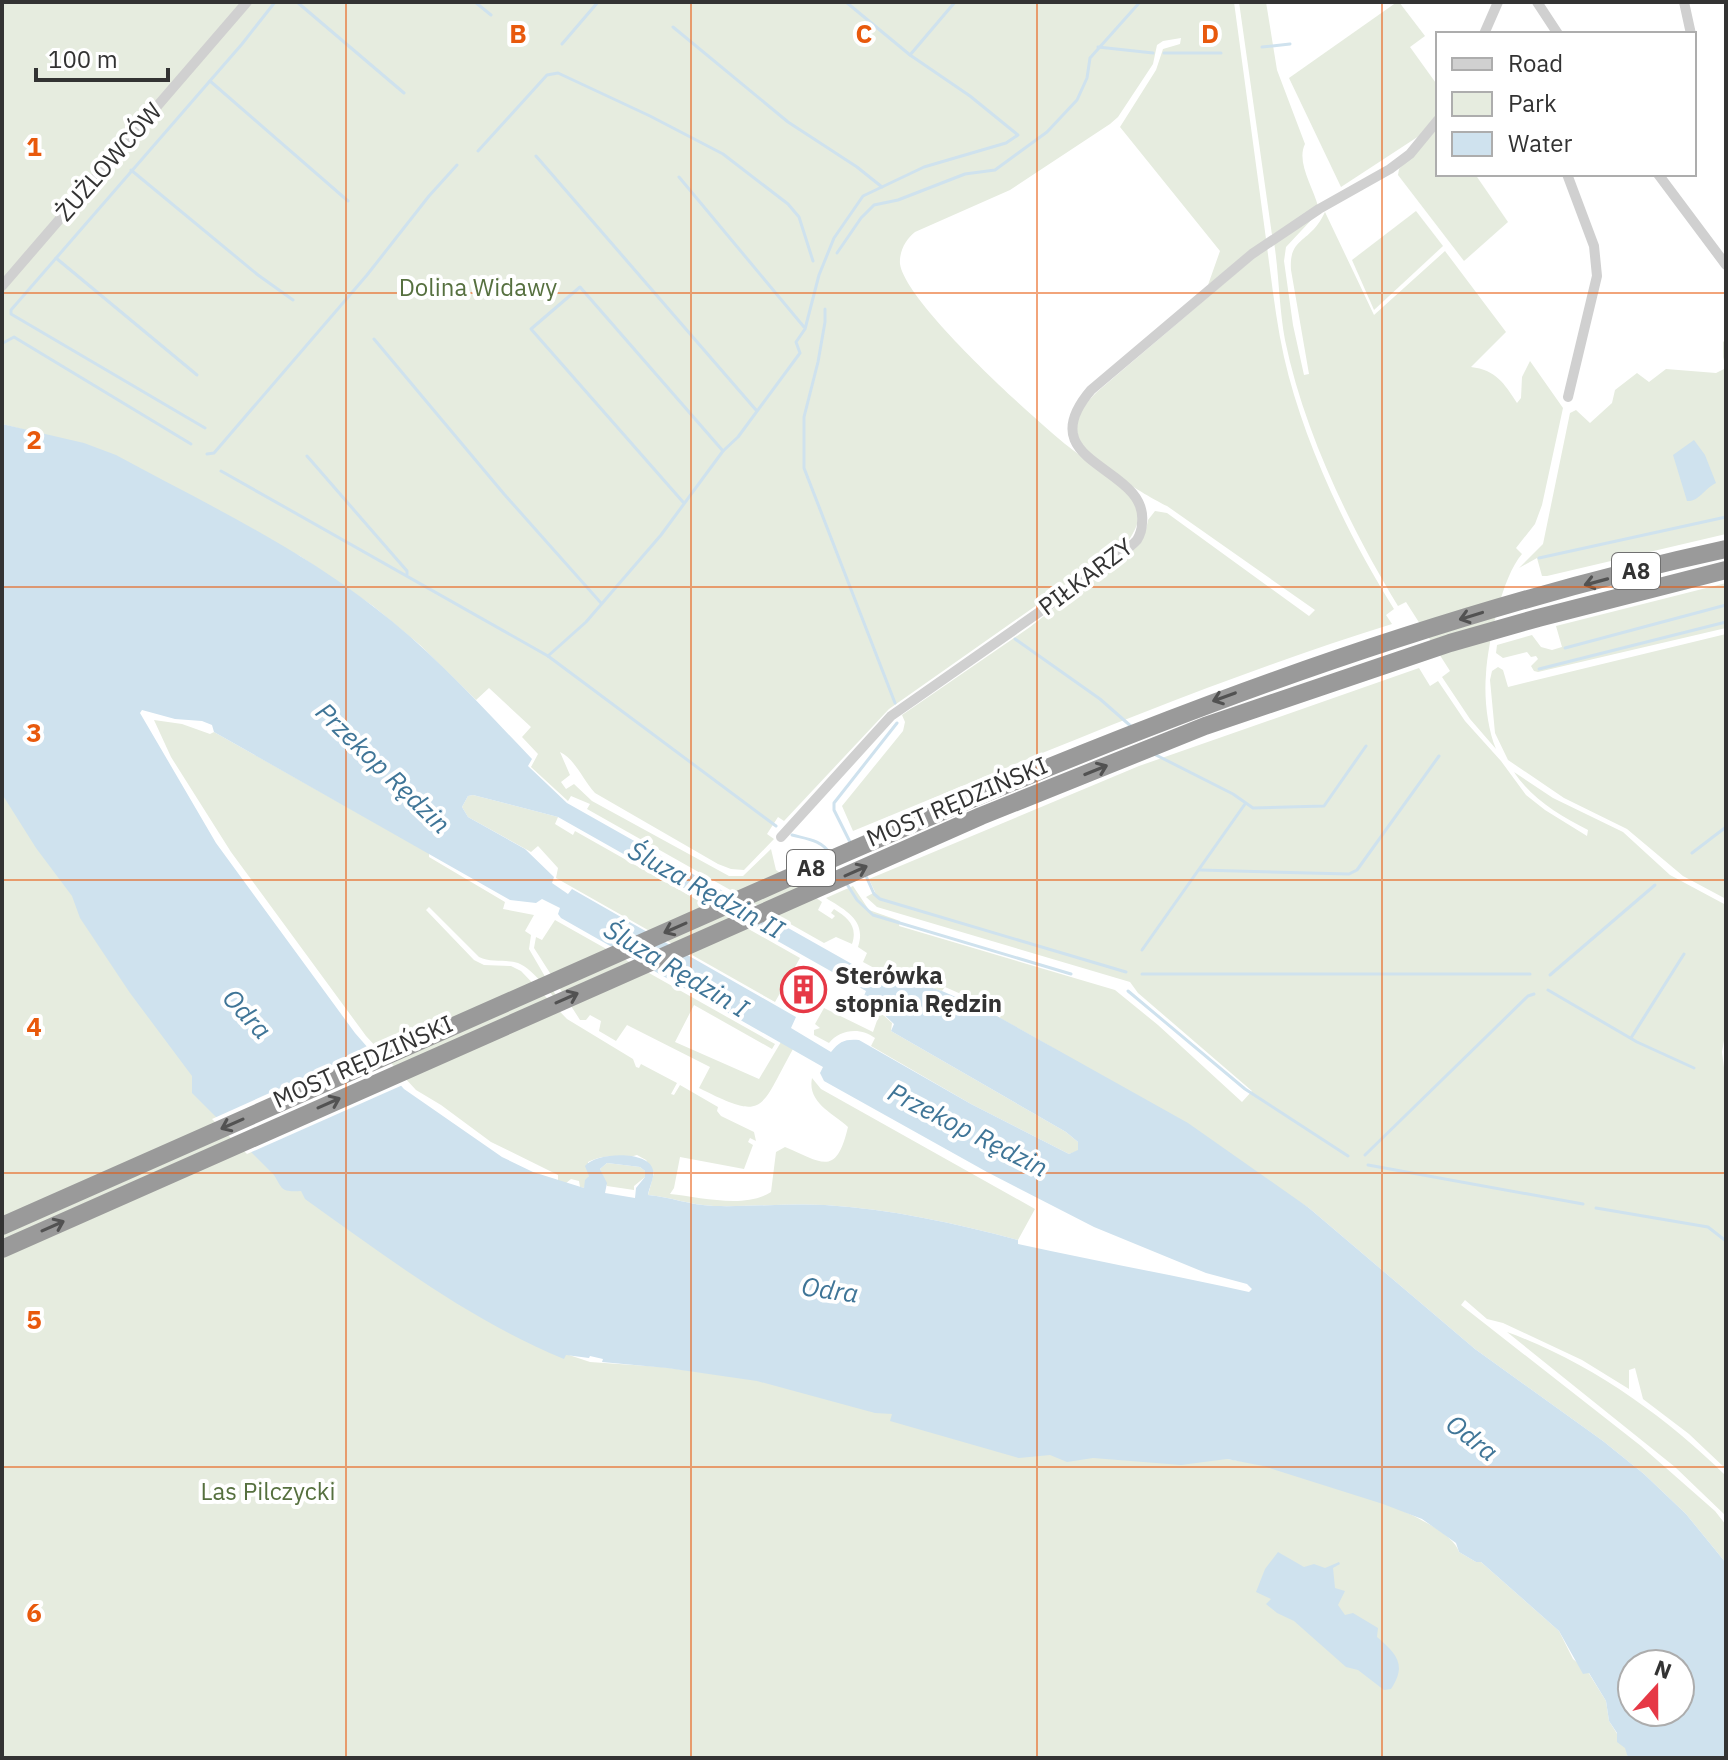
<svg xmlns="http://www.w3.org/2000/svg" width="1728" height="1760" viewBox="0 0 1728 1760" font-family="'IBM Plex Sans',sans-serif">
  <rect width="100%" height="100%" fill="#fff"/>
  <!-- green -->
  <g fill="#e6ecdf">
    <path d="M 2,2 L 1234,2 L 1266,239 L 1208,285 L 1220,251 L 1120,127 L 1156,70 L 1163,49 L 1180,44 L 1181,38 L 1163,41 L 1157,45 L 1153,64 L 1118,117 L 1110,124 L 1010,190 L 915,232 C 906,239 899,251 900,264 C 906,304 1033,418 1069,447 C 1086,461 1130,487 1137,507 C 1141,520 1135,531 1128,541 L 889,709 L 784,821 L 778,817 L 767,834 L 774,839 L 744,870 L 731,869 L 718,864 L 595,793 C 583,780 575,759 560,752 L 570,775 L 561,782 L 566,789 L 574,784 L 592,801 L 729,876 L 743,876 L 771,849 L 776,870 L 822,902 L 818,910 L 832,919 L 835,916 L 831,913 L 834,909 C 848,918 858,926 852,944 L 836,937 L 824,943 L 587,809 L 590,804 L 571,796 L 568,801 L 531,767 L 538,754 L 522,737 L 531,727 L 489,688 L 476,700 L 420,645 L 373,606 L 300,556 L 41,434 L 2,424 Z"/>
    <path d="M 1239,2 L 1266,2 L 1277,70 L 1305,144 C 1296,162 1313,187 1318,206 L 1272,235 Z"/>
    <path d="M 1397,2 L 1399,2 L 1425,36 L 1410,47 L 1438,86 L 1438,113 L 1419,136 L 1341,187 L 1289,78 Z"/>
    <path d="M 1438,127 L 1438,174 L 1475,174 L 1508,222 L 1464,261 L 1398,175 L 1399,169 Z"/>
    <path d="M 1416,211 L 1443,246 L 1374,310 L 1352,260 Z"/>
    <path d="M 1325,212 L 1374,315 L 1445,251 L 1506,332 L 1471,367 C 1496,370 1504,383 1517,403 L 1521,398 L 1522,377 L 1530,361 L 1563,408 L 1542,505 L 1535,524 L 1516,548 L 1522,554 C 1502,577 1488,642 1486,674 C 1484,697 1487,727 1496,749 L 1470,719 L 1442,677 L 1450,671 L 1406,602 L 1398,606 C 1350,527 1304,432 1285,340 C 1279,307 1279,274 1274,242 L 1315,216 L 1286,247 L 1284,261 L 1293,325 L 1304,375 L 1309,374 L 1291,270 C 1289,241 1304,243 1318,224 C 1321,220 1323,216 1325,212 Z"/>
    <path d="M 1267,247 C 1272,284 1276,321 1284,357 C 1303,441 1348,536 1394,609 L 1386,615 L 1392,624 C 1209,681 1031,758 853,831 L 842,806 L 903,731 L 905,722 L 902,715 L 1030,627 L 1080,588 L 1146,530 L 1148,520 L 1155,511 L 1167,513 L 1309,616 L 1315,610 L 1167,506 C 1145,495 1083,459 1078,435 C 1073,416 1086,403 1098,391 Z"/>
    <path d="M 1726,339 L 1726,534 L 1547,576 L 1542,576 L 1537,558 L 1519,568 L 1543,544 L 1570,413 L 1576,410 L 1590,423 L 1612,403 L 1615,390 L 1637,373 L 1649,382 L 1666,369 L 1716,373 L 1726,368 L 1723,357 L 1723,342 Z"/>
    <path d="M 1726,583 L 1726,628 L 1538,672 L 1534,671 L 1531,666 L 1538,659 L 1536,656 L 1531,657 L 1527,652 L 1503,658 L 1496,653 L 1497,645 L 1532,635 L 1541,647 L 1552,650 L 1562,647 L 1556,626 Z"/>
    <path d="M 1726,634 L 1726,899 L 1683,876 L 1627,829 L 1564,798 L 1508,760 L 1495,733 L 1490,680 L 1492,671 L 1498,667 L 1503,670 L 1508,687 Z"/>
    <path d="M 1419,668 L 1430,686 L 1438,681 L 1465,721 L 1501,761 L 1526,795 L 1545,810 L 1587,836 L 1588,830 C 1559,815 1532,799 1514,772 L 1553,798 L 1623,832 L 1670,875 L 1726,905 L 1726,1029 L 1722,1052 L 1726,1083 L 1726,1469 L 1689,1434 L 1643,1399 L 1635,1368 L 1629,1370 L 1629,1389 L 1582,1360 L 1503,1323 L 1487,1319 L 1465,1300 L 1461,1305 L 1641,1446 L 1715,1511 L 1726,1525 L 1726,1563 L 1686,1514 L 1644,1474 L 1603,1441 L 1475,1349 L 1309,1208 L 1048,1045 L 1000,1018 L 1002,1012 L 945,987 L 942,991 L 887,975 L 863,962 L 867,953 L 858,947 C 867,920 845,910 826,898 L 853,886 L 869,910 L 900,921 L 899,926 L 1115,990 L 1158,1025 L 1242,1102 L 1252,1091 L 1138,993 L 1130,982 L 877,907 L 866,897 L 875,892 L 869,879 L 1139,766 Z"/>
    <path d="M 154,720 L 182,724 L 210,734 L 214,732 L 429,853 L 429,857 L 505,902 L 503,909 L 534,915 L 525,931 L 531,935 L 529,949 L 565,1011 C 554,998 534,969 518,963 C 505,959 491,963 479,957 L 429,907 L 426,910 L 474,960 L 484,965 L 511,966 L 521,971 L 567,1019 L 633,1059 L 636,1067 L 639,1068 L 641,1064 L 677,1083 L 671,1094 L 674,1095 L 680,1085 L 718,1107 L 717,1111 L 721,1116 L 754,1132 L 756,1141 L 750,1138 L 748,1142 L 753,1145 L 744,1169 L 680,1157 L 674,1188 L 670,1194 C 700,1197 745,1209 771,1192 L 776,1152 L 785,1147 C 823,1163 836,1177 848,1127 C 833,1113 807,1103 812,1078 L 821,1089 L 1035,1209 L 1018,1240 C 955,1223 890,1209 825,1205 C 788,1203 751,1207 714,1206 C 690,1205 671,1197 648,1195 L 654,1173 L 646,1160 L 637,1155 C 619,1161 611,1151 588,1162 L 589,1176 L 584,1188 L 580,1187 L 579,1181 L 571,1179 L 565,1184 L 558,1181 L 558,1175 L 491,1142 L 441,1105 L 416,1090 L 366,1036 L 231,852 L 171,757 Z"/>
    <path d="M 2,790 L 301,1190 L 566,1354 L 590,1362 L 662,1367 L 758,1380 L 1227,1459 C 1246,1462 1264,1464 1283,1469 C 1318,1478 1449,1518 1459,1552 L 1476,1562 L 1481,1562 L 1559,1631 L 1573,1659 L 1588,1672 L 1606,1701 L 1609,1721 L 1626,1748 L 1628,1758 L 2,1758 Z"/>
    <path d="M 473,795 L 558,817 L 555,824 L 573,835 L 575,831 L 800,958 L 775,1002 L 556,878 L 558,868 L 538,846 L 531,852 L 468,817 L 462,807 L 468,796 Z"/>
    <path d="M 555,920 L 775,1044 L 772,1049 L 694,1005 L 675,1042 L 759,1079 L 781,1042 L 793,1049 C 759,1110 766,1122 699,1088 L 710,1067 L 627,1025 L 616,1041 L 599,1031 L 601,1021 L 590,1015 L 586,1020 L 580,1020 L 534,948 L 536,937 L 542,940 Z"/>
    <path d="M 824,1008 L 873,1032 L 880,1012 L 892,1023 L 891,1031 L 1066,1132 L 1078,1142 L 1078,1151 L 1069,1154 L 971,1104 L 871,1046 L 875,1038 C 861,1027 840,1029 829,1043 L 814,1035 L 814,1030 L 820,1028 L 815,1024 Z"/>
    <path d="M 607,1163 L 640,1167 L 645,1171 L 645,1177 L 634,1186 L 634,1190 L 607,1186 L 600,1169 Z"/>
    <path d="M 1507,1332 C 1589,1362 1664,1415 1726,1476 L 1726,1516 L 1675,1467 Z"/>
  </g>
  <!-- water -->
  <g fill="#cfe2ee" fill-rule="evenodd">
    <path d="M 2,424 L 84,443 L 116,455 C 203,502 295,546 374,607 C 432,651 481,706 532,759 L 528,766 L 567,803 L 875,977 L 879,971 L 942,991 L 988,1011 L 1188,1123 L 1309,1208 L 1475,1349 L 1603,1441 L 1644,1474 L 1686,1514 L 1726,1563 L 1726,1758 L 1628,1758 L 1625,1748 L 1617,1742 L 1617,1733 L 1609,1721 L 1606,1701 L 1589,1673 L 1583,1674 L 1559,1631 L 1481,1562 L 1476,1562 L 1459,1552 L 1456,1543 L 1422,1519 L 1383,1504 L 1263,1466 L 1227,1459 L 1181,1465 L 1093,1458 L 1067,1462 L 1050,1455 L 1019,1458 L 890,1421 L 892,1414 L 875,1413 L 757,1381 L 667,1368 L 602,1362 L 603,1359 L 590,1356 L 589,1358 L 566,1355 L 564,1359 C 469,1320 388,1258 305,1199 L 301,1191 C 281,1192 283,1190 274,1175 L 192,1093 L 192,1076 L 130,993 L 80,918 L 72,896 L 36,848 L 2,794 ZM 142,710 L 175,719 L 202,721 L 212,725 L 214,732 L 510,900 L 536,903 L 542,899 L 560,908 L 558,914 L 561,918 L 823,1067 L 820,1073 L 824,1081 L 987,1172 L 1094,1227 L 1206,1273 L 1247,1284 L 1252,1289 L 1249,1292 C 1173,1275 1095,1261 1018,1244 L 1018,1240 C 955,1223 890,1209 825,1205 C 788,1203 751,1207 714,1206 C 689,1205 671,1197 648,1195 C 649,1187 655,1177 653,1170 C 649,1150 596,1152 585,1166 L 589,1176 L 585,1180 L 584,1188 L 533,1172 L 502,1157 L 404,1089 L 355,1033 L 216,843 L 140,713 ZM 473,795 L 558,817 L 866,991 L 864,996 L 894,1024 L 891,1031 L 1066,1132 L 1078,1142 L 1078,1150 L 1069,1154 L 971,1104 L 859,1040 C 845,1039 840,1041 831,1052 L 791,1028 L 796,1017 L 572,889 L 568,894 L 552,883 L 554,877 L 525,849 L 468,817 L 462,807 L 468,796 ZM 607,1163 L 640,1167 L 645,1171 L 645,1177 L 636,1188 L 635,1198 L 605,1193 L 607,1183 L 600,1169 ZM 1632,1664 L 1680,1664 L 1680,1712 L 1632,1712 Z"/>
    <path d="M 1694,440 L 1705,455 L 1716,483 C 1705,488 1699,502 1687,501 L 1673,455 Z"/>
    <path d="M 1278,1552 L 1304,1567 L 1314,1564 L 1325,1568 L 1339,1562 L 1340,1564 L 1333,1568 L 1335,1588 L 1345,1591 L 1338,1605 L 1345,1615 L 1353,1613 L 1378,1628 L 1377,1637 C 1397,1654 1407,1665 1391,1689 L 1384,1690 L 1358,1670 L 1346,1667 L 1294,1621 L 1277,1613 L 1266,1604 L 1271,1599 L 1256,1592 L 1265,1569 Z"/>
  </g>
  <!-- pier -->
  <path fill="#fff" d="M 372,1047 L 405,1084 L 247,1154 L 212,1119 Z"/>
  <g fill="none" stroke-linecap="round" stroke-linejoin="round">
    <!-- stream -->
    <g stroke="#cfe2ee" stroke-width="3">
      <path d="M 297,2 L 404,93"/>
      <path d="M 475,2 L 491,15"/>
      <path d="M 673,27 L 788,122 L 857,167 L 882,187"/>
      <path d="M 562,44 L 598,2"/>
      <path d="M 1098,47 L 1153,53"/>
      <path d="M 1262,47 L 1290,44"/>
      <path d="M 1164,53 L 1221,53"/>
      <path d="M 910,55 L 955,2"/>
      <path d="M 210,81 L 348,201"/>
      <path d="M 478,151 L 547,75 L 558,73 L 650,116 L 723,154 L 788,204 L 799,217 L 813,261"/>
      <path d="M 536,156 L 756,410"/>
      <path d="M 131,170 L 258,275 L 293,300"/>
      <path d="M 679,177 L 804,327"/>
      <path d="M 837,253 L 861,218 L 874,205 L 898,200 L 965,174 L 995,170 L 1047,132 L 1077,100 L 1087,78 L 1090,58 L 1140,2"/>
      <path d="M 56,258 L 197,375"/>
      <path d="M 825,309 L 825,322 L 818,362 L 804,417 L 804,468 L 895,703"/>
      <path d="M 374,339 L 504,494 L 601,603"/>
      <path d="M 3,343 L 14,337 L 191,444"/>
      <path d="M 205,428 L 11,314 L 11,310 L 242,44 L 275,2"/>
      <path d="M 207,454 L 214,453 L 367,275 L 429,196 L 457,165"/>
      <path d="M 307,456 L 407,571 L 407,574"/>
      <path d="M 221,471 L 548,656 L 776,826"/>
      <path d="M 683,502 L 531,329 L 580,287 L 723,451"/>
      <path d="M 1539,558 L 1726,517"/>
      <path d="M 1015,639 L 1100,699 L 1133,728"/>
      <path d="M 1565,648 L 1726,605"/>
      <path d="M 548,656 L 586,622 L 661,535 L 723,451 L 738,437 L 800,353 L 796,342 L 805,329 L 819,275 L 834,238 L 863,196 L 924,167 L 1006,143 L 1018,135 L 970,96 L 910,55 L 846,2"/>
      <path d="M 1539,669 L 1726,622"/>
      <path d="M 1152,753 L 1233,794 L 1253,808 L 1324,806 L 1366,746"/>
      <path d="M 792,835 C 807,839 822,840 830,854"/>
      <path d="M 851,844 L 834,810 L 834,803 L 897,723"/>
      <path d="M 1692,853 L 1726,827"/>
      <path d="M 1200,870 L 1349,874 L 1357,870 L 1439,756"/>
      <path d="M 866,876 L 874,894 L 880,899 L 1126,972"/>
      <path d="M 845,881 L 857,900 L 873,915 L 1071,974"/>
      <path d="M 1142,950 L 1245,804"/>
      <path d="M 1142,974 L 1530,974"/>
      <path d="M 1550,975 L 1655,885"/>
      <path d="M 1548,990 L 1637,1042 L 1694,1068"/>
      <path d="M 1128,991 L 1245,1089 L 1348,1156"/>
      <path d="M 1631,1038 L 1684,954"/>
      <path d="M 1365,1155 L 1528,996 L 1534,994"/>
      <path d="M 1368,1165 L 1583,1204"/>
      <path d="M 1596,1208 L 1708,1227 L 1726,1241"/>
    </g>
    <!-- minor -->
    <g stroke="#d0d0d0" stroke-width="10">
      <path d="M 1537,2 L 1558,34"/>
      <path d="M 1684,2 L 1691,34"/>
      <path d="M 1484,34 L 1498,2"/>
      <path d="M 1567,174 L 1594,246 L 1597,276 L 1568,397"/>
      <path d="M 1658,174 L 1726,265"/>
      <path d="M 2,286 L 247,2"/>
      <path d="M 781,837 L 891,716 L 1108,564 C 1117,556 1129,549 1137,540 C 1140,535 1142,529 1142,523 C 1149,465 1027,465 1091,390 L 1252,254 L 1319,209 L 1390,169 L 1410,154 L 1438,120"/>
    </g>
    <!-- motorway -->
    <g stroke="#9a9a9a" stroke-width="18">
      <path d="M 2,1226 C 241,1121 479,1014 718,909 C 1045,764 1375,625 1726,549"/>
      <path d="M 2,1249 L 981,816 L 1205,726 L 1450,643 L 1538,618 L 1726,570"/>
    </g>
  </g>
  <!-- one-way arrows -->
  <defs><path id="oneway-shaft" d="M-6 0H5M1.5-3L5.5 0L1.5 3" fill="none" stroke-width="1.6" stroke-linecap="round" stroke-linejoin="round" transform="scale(2)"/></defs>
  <g stroke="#525252">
    <use href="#oneway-shaft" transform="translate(1596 582) rotate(165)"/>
    <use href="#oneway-shaft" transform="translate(1471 616) rotate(163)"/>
    <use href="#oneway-shaft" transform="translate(1224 697) rotate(160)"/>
    <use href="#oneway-shaft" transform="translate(1096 770) rotate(-22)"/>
    <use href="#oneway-shaft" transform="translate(856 871) rotate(-24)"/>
    <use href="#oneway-shaft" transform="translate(675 928) rotate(156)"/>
    <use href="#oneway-shaft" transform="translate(567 998) rotate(-24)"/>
    <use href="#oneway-shaft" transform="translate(329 1103) rotate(-24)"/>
    <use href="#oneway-shaft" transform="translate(232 1124) rotate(156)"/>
    <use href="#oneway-shaft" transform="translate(53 1226) rotate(-24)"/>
  </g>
  <!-- grid -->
  <path fill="none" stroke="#e8590c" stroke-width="2" stroke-opacity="0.55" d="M 346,2 L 346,1758M 691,2 L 691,1758M 1037,2 L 1037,1758M 1382,2 L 1382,1758M 2,293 L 1726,293M 2,587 L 1726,587M 2,880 L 1726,880M 2,1173 L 1726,1173M 2,1467 L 1726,1467"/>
  <!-- icons -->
  <defs>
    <symbol id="building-ring" viewBox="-11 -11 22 22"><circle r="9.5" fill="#fff" stroke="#e63946" stroke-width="1.5"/><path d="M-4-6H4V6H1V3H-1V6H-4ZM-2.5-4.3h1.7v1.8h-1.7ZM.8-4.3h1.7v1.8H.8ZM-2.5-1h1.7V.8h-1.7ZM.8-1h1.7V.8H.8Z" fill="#e63946"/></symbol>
  </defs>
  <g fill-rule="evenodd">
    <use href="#building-ring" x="778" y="964" width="51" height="51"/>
  </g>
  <g text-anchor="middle" stroke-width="8" stroke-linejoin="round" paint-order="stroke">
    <!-- shield labels -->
    <g fill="#fff" stroke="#707070" stroke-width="2">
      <rect x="1612" y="553" width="48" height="36" rx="6"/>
      <rect x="787" y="850" width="48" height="36" rx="6"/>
    </g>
    <g font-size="22" font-weight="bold" fill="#333">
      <text x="1636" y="579">A8</text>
      <text x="811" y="876">A8</text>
    </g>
    <!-- street labels -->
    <g font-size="24" fill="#333" stroke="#fff">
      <text transform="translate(109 162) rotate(-49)" y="8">ŻUŻLOWCÓW</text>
      <text transform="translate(1086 577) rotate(-37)" y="8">PIŁKARZY</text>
      <text transform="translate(957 802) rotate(-23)" y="8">MOST RĘDZIŃSKI</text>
      <text transform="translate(363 1062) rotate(-24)" y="8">MOST RĘDZIŃSKI</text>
    </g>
    <!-- park labels -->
    <g font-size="24" fill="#56703f" stroke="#fff">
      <text x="478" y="296">Dolina Widawy</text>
      <text x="268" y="1500">Las Pilczycki</text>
    </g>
    <!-- poi labels -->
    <g font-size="24" font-weight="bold" fill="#333" stroke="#fff" text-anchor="start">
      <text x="835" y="984">Sterówka<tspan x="835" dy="28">stopnia Rędzin</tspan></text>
    </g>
    <!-- water labels -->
    <g font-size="26" font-style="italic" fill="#3f7597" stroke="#fff">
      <text transform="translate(383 768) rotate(44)" y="9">Przekop Rędzin</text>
      <text transform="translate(706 890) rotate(29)" y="9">Śluza Rędzin II</text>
      <text transform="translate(676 969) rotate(31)" y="9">Śluza Rędzin I</text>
      <text transform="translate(247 1014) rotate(47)" y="9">Odra</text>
      <text transform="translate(968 1130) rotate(27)" y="9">Przekop Rędzin</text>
      <text transform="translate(830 1290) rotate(8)" y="9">Odra</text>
      <text transform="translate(1472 1438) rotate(38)" y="9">Odra</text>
    </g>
  </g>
  <g font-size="26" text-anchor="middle" font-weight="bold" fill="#e8590c" stroke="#fff" stroke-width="8" stroke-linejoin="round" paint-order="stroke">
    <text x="518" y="43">B</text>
    <text x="864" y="43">C</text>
    <text x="1210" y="43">D</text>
    <text x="34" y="156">1</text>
    <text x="34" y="449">2</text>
    <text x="34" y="742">3</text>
    <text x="34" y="1036">4</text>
    <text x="34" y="1329">5</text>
    <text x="34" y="1622">6</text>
  </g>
  <!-- border -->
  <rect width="1728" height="1760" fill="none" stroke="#333333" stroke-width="8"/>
  <!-- legend -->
  <rect x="1436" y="32" width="260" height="144" fill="#ffffff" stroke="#adadad" stroke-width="2"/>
  <rect x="1452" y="58" width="40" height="12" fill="#d0d0d0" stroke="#adadad" stroke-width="2"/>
  <text x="1508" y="72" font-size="24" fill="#333333">Road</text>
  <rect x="1452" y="92" width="40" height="24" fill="#e6ecdf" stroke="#adadad" stroke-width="2"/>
  <text x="1508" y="112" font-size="24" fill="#333333">Park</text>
  <rect x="1452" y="132" width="40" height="24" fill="#cfe2ee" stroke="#adadad" stroke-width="2"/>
  <text x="1508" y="152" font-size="24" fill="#333333">Water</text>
  <!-- north arrow -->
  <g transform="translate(1656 1688) rotate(21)"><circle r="38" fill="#ffffff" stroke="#adadad" stroke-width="2"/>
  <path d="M0-6L14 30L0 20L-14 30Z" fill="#e63946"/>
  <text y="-12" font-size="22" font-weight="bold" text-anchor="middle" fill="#333333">N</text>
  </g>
  <!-- scale -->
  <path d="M36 68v12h132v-12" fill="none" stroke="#333333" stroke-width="4"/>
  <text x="48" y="68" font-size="24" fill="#333333" stroke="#ffffff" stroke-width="6" paint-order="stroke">100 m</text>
</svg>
